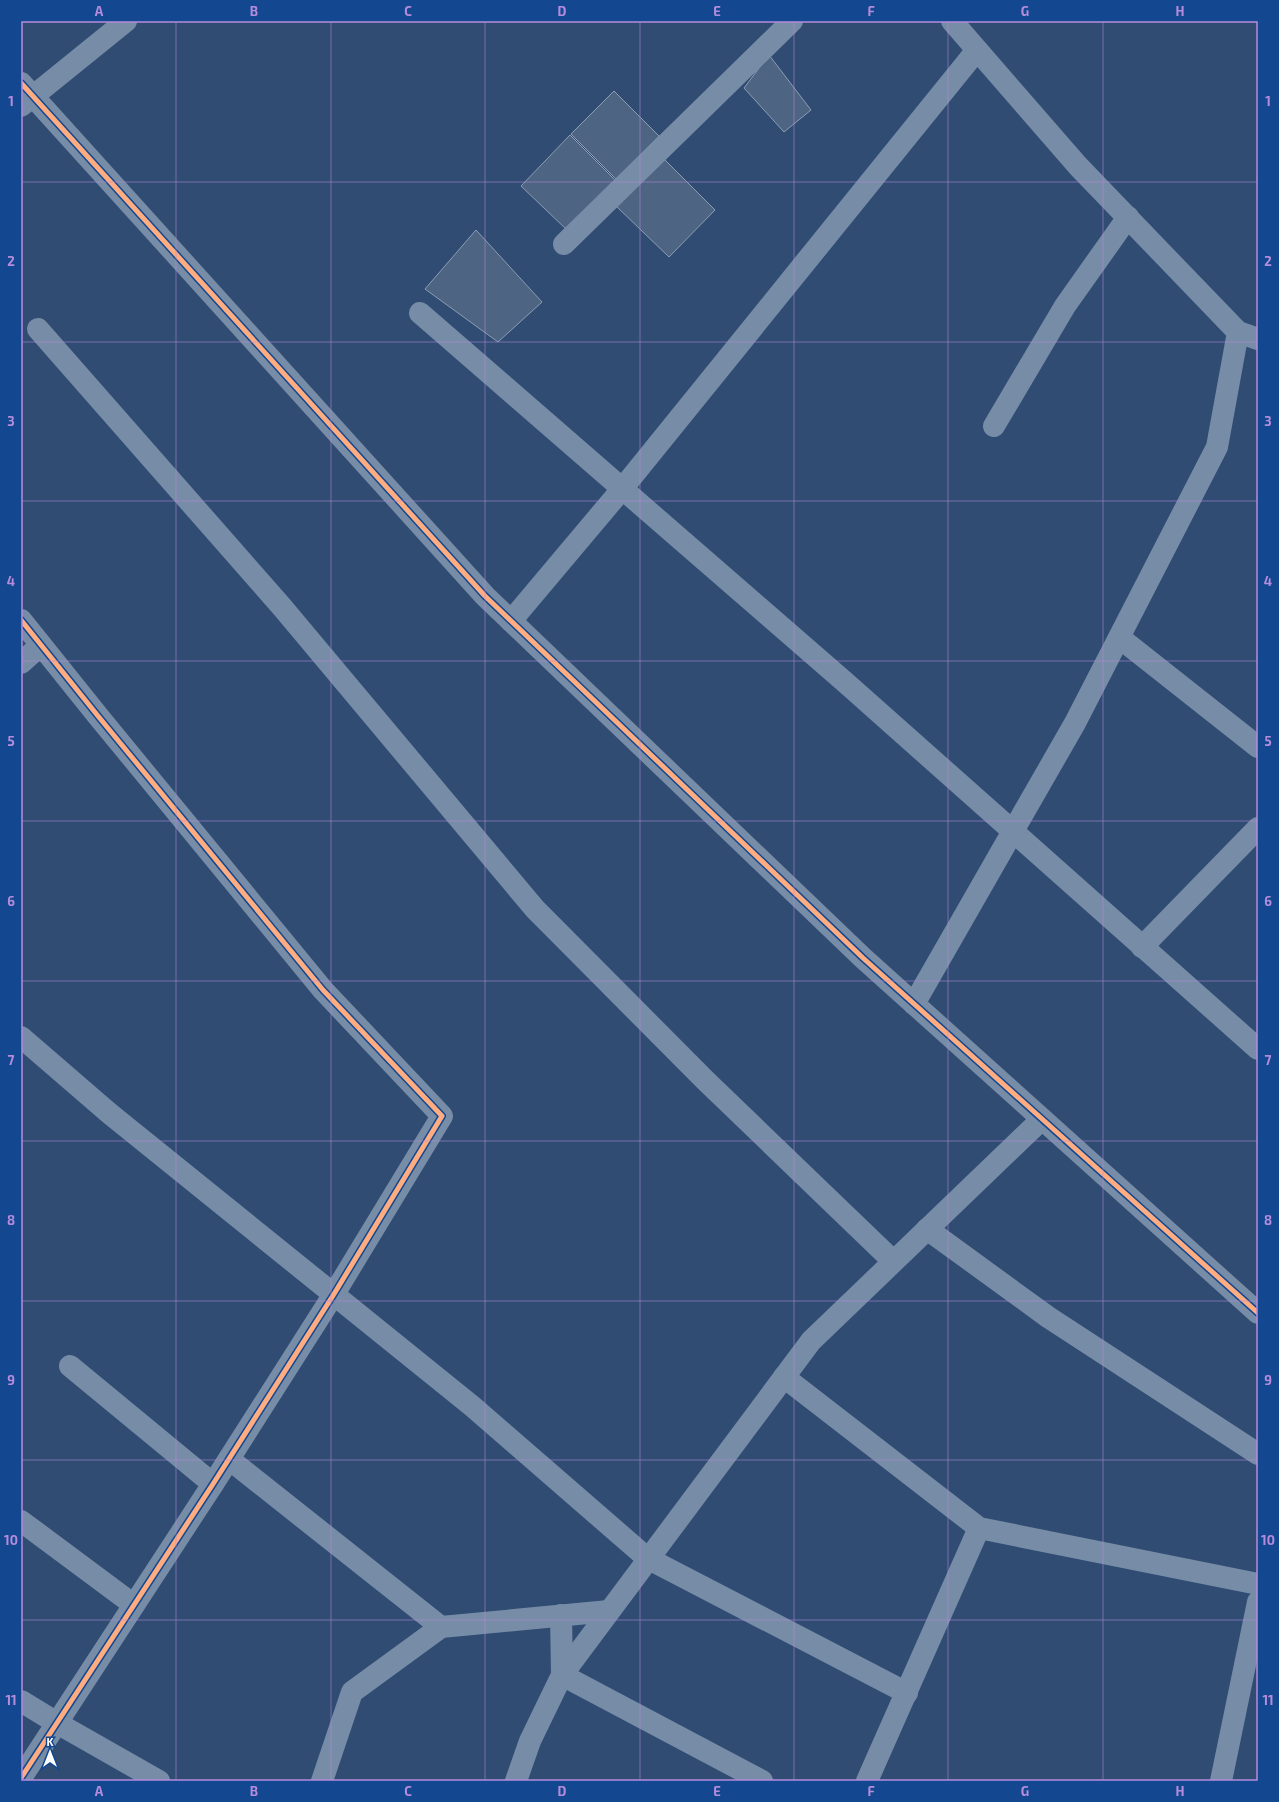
<svg xmlns="http://www.w3.org/2000/svg" width="1279" height="1802" viewBox="0 0 1279 1802" font-family="'Exo 2',sans-serif">
  <rect width="100%" height="100%" fill="#304c73"/>
  <!-- building -->
  <g fill="#4d6483" stroke="#8c9db4">
    <path d="M 769,55 L 811,110 L 784,132 L 744,88 Z"/>
    <path d="M 614,91 L 659,136 L 616,179 L 571,134 Z"/>
    <path d="M 570,135 L 616,181 L 568,231 L 521,186 Z"/>
    <path d="M 662,157 L 715,210 L 669,257 L 615,205 Z"/>
    <path d="M 476,230 L 542,302 L 498,342 L 425,289 Z"/>
  </g>
  <g fill="none" stroke-linecap="round" stroke-linejoin="round">
    <!-- minor -->
    <g stroke="#778ca6" stroke-width="22">
      <path d="M 952,21 L 1078,166 L 1238,332 L 1258,339"/>
      <path d="M 21,83 L 485,596 L 863,958 L 1258,1313"/>
      <path d="M 564,244 L 792,21"/>
      <path d="M 420,313 L 846,683 L 1258,1049"/>
      <path d="M 38,329 L 282,607 L 535,909 L 706,1081 L 893,1261"/>
      <path d="M 994,426 L 1065,306 L 1128,217"/>
      <path d="M 21,620 L 98,716 L 323,990 L 442,1116 L 334,1294 L 213,1484 L 21,1778"/>
      <path d="M 511,621 L 622,489 L 977,50"/>
      <path d="M 1120,638 L 1258,747"/>
      <path d="M 21,663 L 41,645"/>
      <path d="M 1142,947 L 1258,828"/>
      <path d="M 914,1004 L 1075,723 L 1217,447 L 1238,332"/>
      <path d="M 21,1037 L 109,1113 L 472,1406 L 647,1558 L 907,1693"/>
      <path d="M 927,1229 L 1048,1317 L 1258,1454"/>
      <path d="M 70,1366 L 213,1484"/>
      <path d="M 784,1377 L 979,1528 L 1258,1584"/>
      <path d="M 229,1459 L 441,1627"/>
      <path d="M 21,1521 L 134,1605"/>
      <path d="M 21,1701 L 57,1723 L 159,1781"/>
      <path d="M 322,1781 L 352,1692 L 441,1627 L 609,1611"/>
      <path d="M 516,1781 L 530,1741 L 562,1675 L 561,1615"/>
      <path d="M 762,1781 L 562,1675 L 811,1341 L 1042,1119"/>
      <path d="M 867,1781 L 979,1528"/>
      <path d="M 1221,1781 L 1258,1602"/>
    </g>
    <!-- tertiary -->
    <path stroke="#778ca6" stroke-width="22" d="M 21,106 L 126,21"/>
    <defs>
      <g id="cycleway">
        <path d="M 21,83 L 485,596 L 863,958 L 1258,1313"/>
        <path d="M 21,620 L 98,716 L 323,990 L 442,1116 L 334,1294 L 213,1484 L 21,1778"/>
      </g>
    </defs>
    <!-- cycleway casing -->
    <use href="#cycleway" stroke="#134890" stroke-width="8"/>
    <!-- cycleway -->
    <use href="#cycleway" stroke="#ffac80" stroke-width="5"/>
  </g>
  <!-- grid -->
  <path fill="none" stroke="#b68bdc" stroke-width="1" stroke-opacity="0.55" d="M 176,21 L 176,1781M 331,21 L 331,1781M 485,21 L 485,1781M 640,21 L 640,1781M 794,21 L 794,1781M 948,21 L 948,1781M 1103,21 L 1103,1781M 21,182 L 1258,182M 21,342 L 1258,342M 21,501 L 1258,501M 21,661 L 1258,661M 21,821 L 1258,821M 21,981 L 1258,981M 21,1141 L 1258,1141M 21,1301 L 1258,1301M 21,1460 L 1258,1460M 21,1620 L 1258,1620"/>
  <!-- border -->
  <rect width="1279" height="1802" fill="none" stroke="#134890" stroke-width="44"/>
  <!-- north arrow -->
  <g transform="translate(50 1752)" stroke="#134890" stroke-width="3" paint-order="stroke">
  <path d="M0-3L7 15L0 10L-7 15Z" fill="#ffffff"/>
  <text y="-6" font-size="11" font-weight="bold" text-anchor="middle" fill="#ffffff">K</text>
  </g>
  <rect x="22" y="22" width="1235" height="1758" fill="none" stroke="#b68bdc" stroke-width="1.5"/>
  <g font-size="13" text-anchor="middle" font-weight="bold" fill="#b68bdc">
    <text x="99" y="16">A</text>
    <text x="254" y="16">B</text>
    <text x="408" y="16">C</text>
    <text x="562" y="16">D</text>
    <text x="717" y="16">E</text>
    <text x="871" y="16">F</text>
    <text x="1025" y="16">G</text>
    <text x="1180" y="16">H</text>
    <text x="11" y="106">1</text>
    <text x="1268" y="106">1</text>
    <text x="11" y="266">2</text>
    <text x="1268" y="266">2</text>
    <text x="11" y="426">3</text>
    <text x="1268" y="426">3</text>
    <text x="11" y="586">4</text>
    <text x="1268" y="586">4</text>
    <text x="11" y="746">5</text>
    <text x="1268" y="746">5</text>
    <text x="11" y="906">6</text>
    <text x="1268" y="906">6</text>
    <text x="11" y="1065">7</text>
    <text x="1268" y="1065">7</text>
    <text x="11" y="1225">8</text>
    <text x="1268" y="1225">8</text>
    <text x="11" y="1385">9</text>
    <text x="1268" y="1385">9</text>
    <text x="11" y="1545">10</text>
    <text x="1268" y="1545">10</text>
    <text x="11" y="1705">11</text>
    <text x="1268" y="1705">11</text>
    <text x="99" y="1796">A</text>
    <text x="254" y="1796">B</text>
    <text x="408" y="1796">C</text>
    <text x="562" y="1796">D</text>
    <text x="717" y="1796">E</text>
    <text x="871" y="1796">F</text>
    <text x="1025" y="1796">G</text>
    <text x="1180" y="1796">H</text>
  </g>
</svg>
